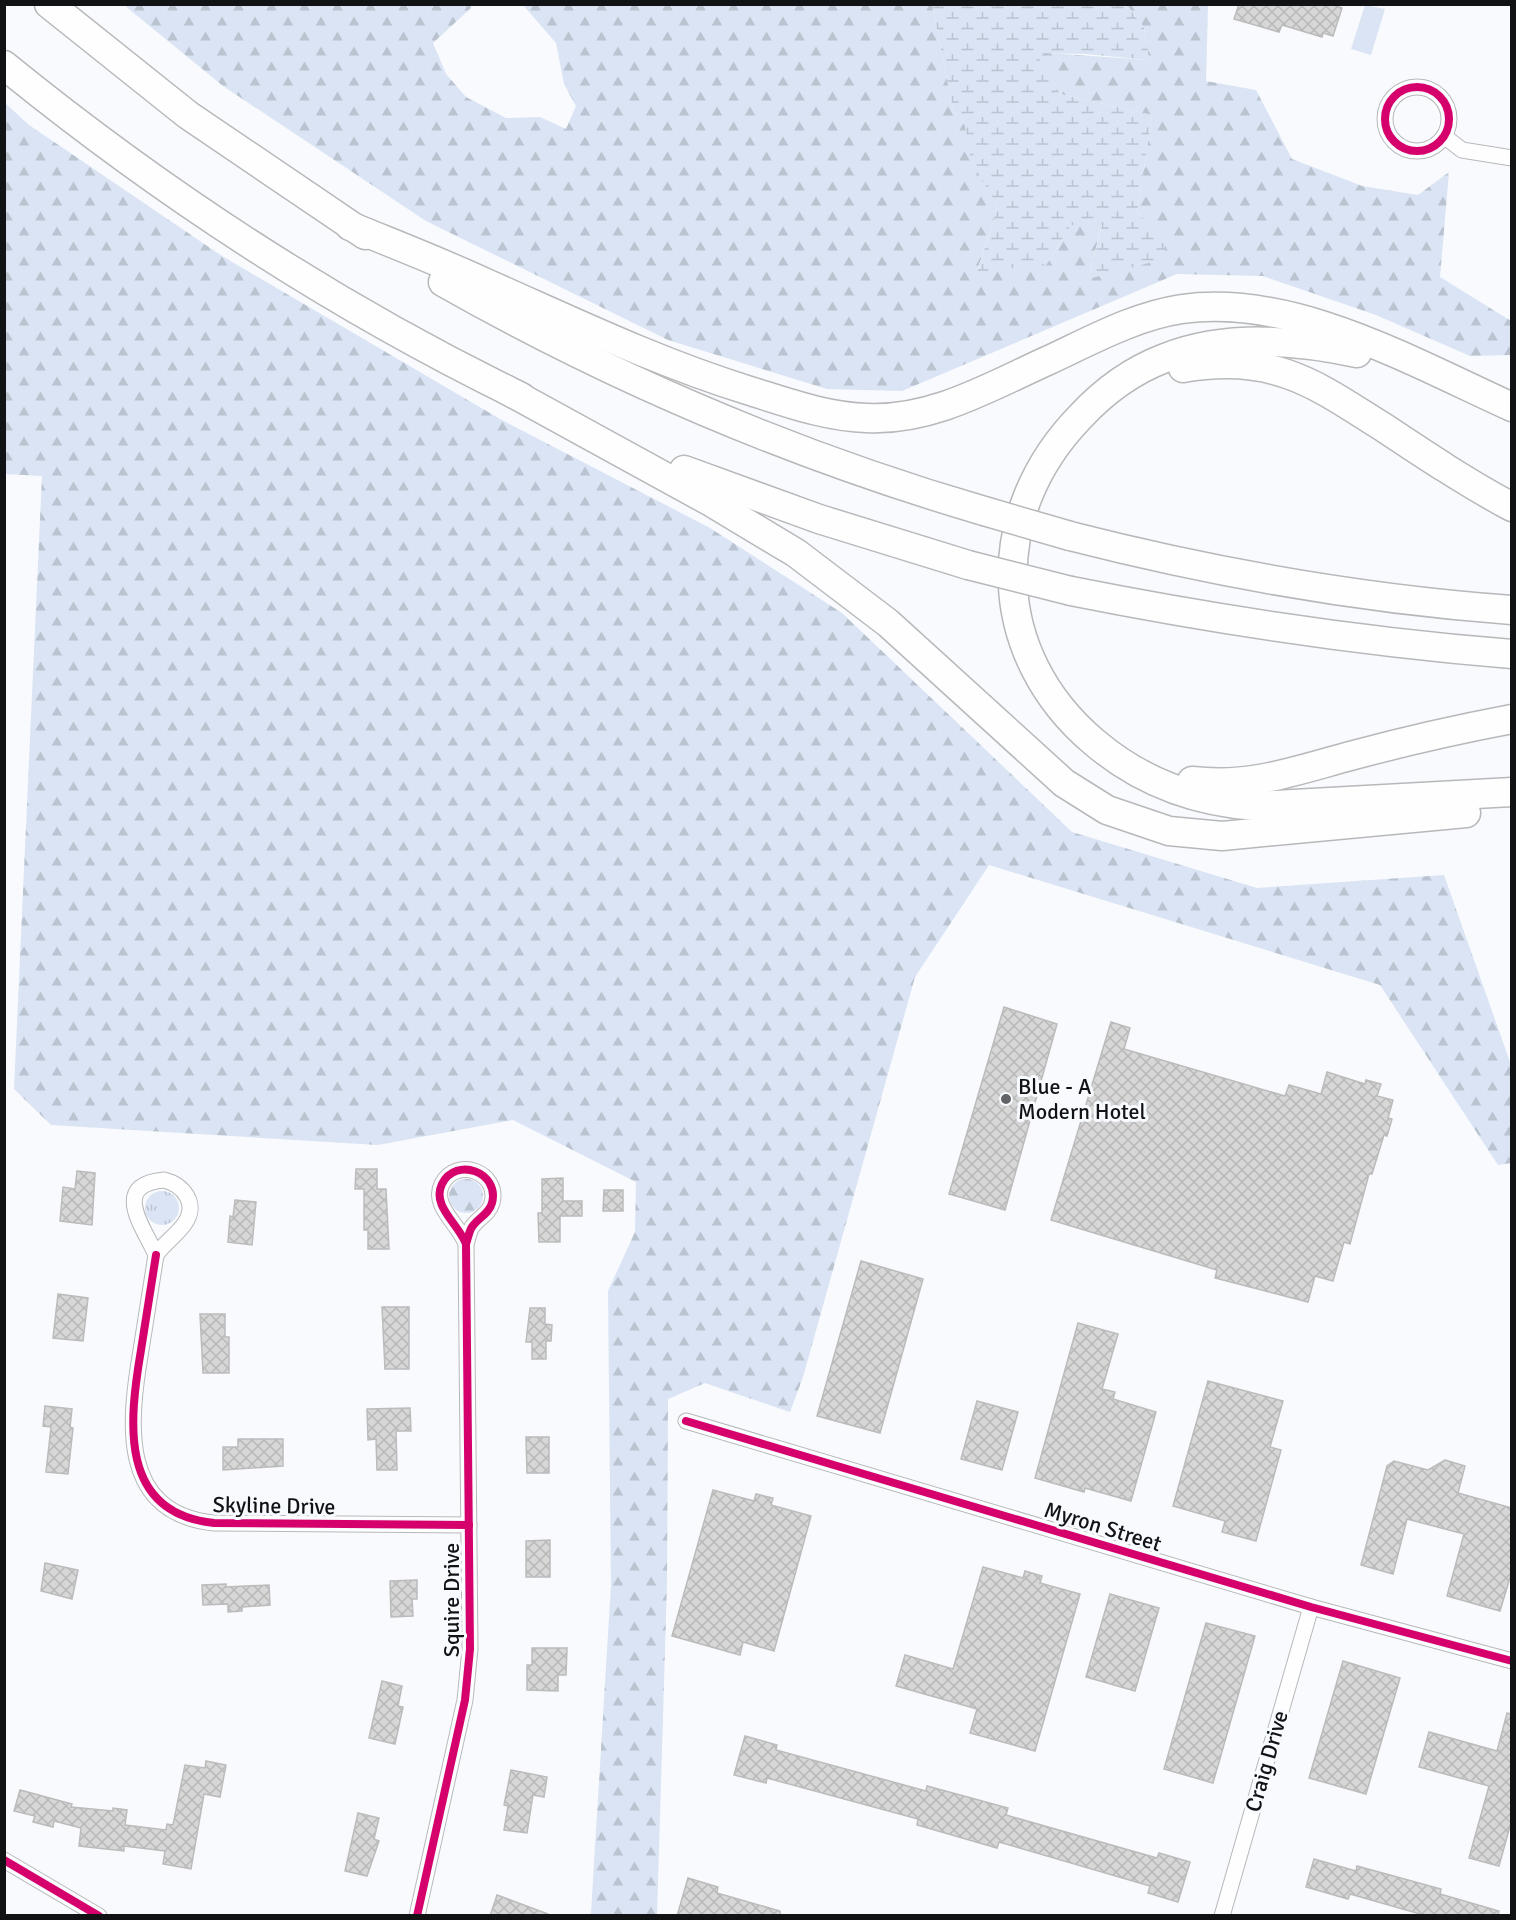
<svg xmlns="http://www.w3.org/2000/svg" width="1516" height="1920" viewBox="0 0 1516 1920" font-family="Signika,sans-serif">
  <defs>
    <pattern id="grass-tufts" width="24" height="20" patternUnits="userSpaceOnUse" patternTransform="scale(1.5)"><rect width="24" height="20" fill="#dae4f4"/><path d="M3 7l-1-3M5 7V3M7 7l1-3M15 17l-1-3M17 17v-4M19 17l1-3" fill="none" stroke="#bac3d0"/></pattern>
    <pattern id="forest-firs" width="22" height="20" patternUnits="userSpaceOnUse" patternTransform="scale(1.5)"><rect width="22" height="20" fill="#dae4f4"/><path d="M5 1l3.5 6h-7zM16 11l3.5 6h-7z" fill="#bac3d0"/></pattern>
    <pattern id="wetland-marsh" width="20" height="14" patternUnits="userSpaceOnUse" patternTransform="scale(1.5)"><rect width="20" height="14" fill="#dae4f4"/><path d="M1 5h8M5 5V1M11 12h8M15 12V8" fill="none" stroke="#bac3d0"/></pattern>
    <pattern id="building-cross-hatch" width="8" height="8" patternUnits="userSpaceOnUse" patternTransform="scale(1.5)"><rect width="8" height="8" fill="#d7d7d8"/><path d="M0 0l8 8M0 8l8-8" fill="none" stroke="#b8b8b8"/></pattern>
  </defs>
  <rect width="100%" height="100%" fill="#f8fafd"/>
  <!-- grass -->
  <circle fill="url(#grass-tufts)" cx="162" cy="1208" r="17"/>
  <!-- forest -->
  <g fill="url(#forest-firs)">
    <path d="M 124,5 L 470,5 L 471,8 L 433,43 L 446,74 L 466,97 L 506,118 L 540,117 L 566,129 L 576,106 L 564,84 L 556,43 L 523,5 L 932,5 L 953,109 L 965,125 L 972,161 L 998,207 L 977,271 L 1046,265 L 1071,225 L 1102,224 L 1088,279 L 1165,239 L 1137,212 L 1152,115 L 1060,94 L 1035,52 L 1149,60 L 1144,28 L 1127,5 L 1208,5 L 1206,81 L 1256,90 L 1292,159 L 1362,186 L 1418,195 L 1449,172 L 1440,277 L 1511,321 L 1511,355 L 1470,356 L 1376,315 L 1263,276 L 1177,274 L 902,391 L 827,389 L 668,340 L 426,221 L 223,86 Z"/>
    <path d="M 5,103 L 29,125 L 222,256 L 500,419 L 710,528 L 842,613 L 1072,832 L 1257,888 L 1444,875 L 1511,1065 L 1511,1163 L 1498,1165 L 1380,985 L 989,865 L 915,977 L 803,1377 L 790,1412 L 705,1383 L 668,1399 L 667,1583 L 657,1915 L 587,1915 L 591,1913 L 611,1585 L 608,1291 L 635,1232 L 636,1182 L 513,1120 L 378,1145 L 51,1125 L 14,1089 L 42,476 L 5,474 Z"/>
    <circle cx="466" cy="1196" r="17"/>
  </g>
  <!-- wetland -->
  <path fill="url(#wetland-marsh)" d="M 932,5 L 1127,5 L 1144,28 L 1149,60 L 1085,54 L 1036,53 L 1060,94 L 1152,115 L 1137,212 L 1165,239 L 1164,259 L 1088,279 L 1102,225 L 1071,225 L 1046,265 L 977,272 L 998,207 L 971,161 L 965,126 L 953,109 Z"/>
  <!-- garden -->
  <path fill="#dae4f4" d="M 1365,5 L 1385,9 L 1371,55 L 1351,49 Z"/>
  <!-- building -->
  <g fill="url(#building-cross-hatch)" stroke="#bcbbbc" stroke-width="1.5">
    <path d="M 1239,4 L 1330,4 L 1342,8 L 1333,36 L 1323,33 L 1322,37 L 1282,25 L 1279,32 L 1234,19 Z"/>
    <path d="M 1004,1007 L 1057,1024 L 1005,1210 L 949,1194 Z"/>
    <path d="M 1111,1022 L 1130,1028 L 1124,1049 L 1285,1096 L 1289,1085 L 1321,1094 L 1327,1072 L 1365,1084 L 1366,1080 L 1381,1084 L 1377,1096 L 1393,1100 L 1388,1118 L 1392,1119 L 1387,1136 L 1384,1135 L 1372,1174 L 1369,1174 L 1350,1244 L 1344,1242 L 1333,1281 L 1315,1276 L 1308,1302 L 1215,1278 L 1217,1270 L 1051,1220 Z"/>
    <path d="M 356,1169 L 377,1169 L 377,1189 L 386,1189 L 389,1249 L 368,1249 L 368,1230 L 364,1230 L 364,1189 L 355,1189 Z"/>
    <path d="M 77,1171 L 95,1173 L 92,1225 L 60,1221 L 63,1187 L 75,1189 Z"/>
    <path d="M 563,1178 L 563,1201 L 582,1201 L 582,1216 L 560,1216 L 560,1242 L 539,1242 L 538,1213 L 542,1213 L 542,1179 Z"/>
    <path d="M 604,1190 L 623,1190 L 623,1211 L 603,1211 Z"/>
    <path d="M 235,1200 L 256,1202 L 252,1245 L 228,1242 L 230,1216 L 233,1217 Z"/>
    <path d="M 861,1261 L 923,1279 L 880,1433 L 817,1416 Z"/>
    <path d="M 58,1294 L 88,1298 L 83,1341 L 53,1338 Z"/>
    <path d="M 382,1307 L 409,1307 L 409,1369 L 385,1369 Z"/>
    <path d="M 530,1308 L 545,1308 L 545,1324 L 552,1325 L 551,1341 L 546,1341 L 546,1359 L 532,1359 L 532,1342 L 526,1342 Z"/>
    <path d="M 200,1314 L 225,1314 L 225,1337 L 229,1337 L 229,1373 L 203,1373 Z"/>
    <path d="M 1078,1323 L 1118,1334 L 1102,1389 L 1115,1392 L 1113,1399 L 1156,1412 L 1131,1501 L 1085,1488 L 1084,1492 L 1035,1478 Z"/>
    <path d="M 1208,1381 L 1283,1401 L 1270,1447 L 1281,1450 L 1256,1541 L 1222,1532 L 1225,1521 L 1173,1506 Z"/>
    <path d="M 977,1401 L 1018,1412 L 1002,1470 L 961,1459 Z"/>
    <path d="M 45,1406 L 72,1409 L 70,1427 L 73,1428 L 68,1474 L 46,1472 L 51,1427 L 43,1426 Z"/>
    <path d="M 410,1408 L 411,1431 L 396,1431 L 397,1470 L 377,1470 L 376,1439 L 368,1440 L 367,1409 Z"/>
    <path d="M 526,1437 L 549,1437 L 549,1473 L 527,1473 Z"/>
    <path d="M 238,1439 L 283,1439 L 283,1466 L 223,1470 L 223,1447 L 238,1447 Z"/>
    <path d="M 1445,1460 L 1465,1466 L 1458,1493 L 1512,1508 L 1512,1571 L 1500,1611 L 1447,1596 L 1464,1534 L 1407,1519 L 1393,1574 L 1361,1565 L 1387,1466 L 1394,1461 L 1428,1470 Z"/>
    <path d="M 713,1490 L 754,1501 L 756,1494 L 773,1498 L 771,1505 L 811,1516 L 774,1651 L 743,1642 L 740,1655 L 672,1636 Z"/>
    <path d="M 550,1540 L 550,1577 L 526,1577 L 526,1541 Z"/>
    <path d="M 45,1563 L 78,1570 L 72,1599 L 41,1591 Z"/>
    <path d="M 983,1567 L 1023,1578 L 1025,1571 L 1042,1576 L 1040,1583 L 1080,1594 L 1035,1751 L 970,1733 L 977,1709 L 896,1686 L 905,1655 L 953,1669 Z"/>
    <path d="M 417,1580 L 417,1599 L 412,1599 L 413,1616 L 391,1617 L 390,1581 Z"/>
    <path d="M 226,1584 L 226,1587 L 269,1585 L 270,1605 L 242,1607 L 242,1611 L 228,1612 L 228,1604 L 203,1605 L 202,1585 Z"/>
    <path d="M 1110,1594 L 1159,1608 L 1135,1691 L 1086,1677 Z"/>
    <path d="M 1206,1623 L 1255,1636 L 1213,1783 L 1164,1769 Z"/>
    <path d="M 532,1648 L 567,1648 L 566,1675 L 558,1675 L 558,1691 L 527,1690 L 527,1665 L 532,1665 Z"/>
    <path d="M 1343,1661 L 1400,1678 L 1366,1794 L 1309,1778 Z"/>
    <path d="M 382,1681 L 402,1686 L 398,1706 L 403,1707 L 395,1744 L 369,1738 Z"/>
    <path d="M 1507,1713 L 1512,1714 L 1512,1819 L 1499,1866 L 1469,1858 L 1489,1786 L 1419,1767 L 1429,1732 L 1497,1751 Z"/>
    <path d="M 745,1736 L 777,1745 L 776,1750 L 926,1791 L 927,1786 L 1008,1808 L 1006,1815 L 1157,1858 L 1159,1853 L 1190,1862 L 1178,1902 L 1148,1893 L 1150,1886 L 999,1842 L 997,1848 L 917,1825 L 918,1819 L 767,1778 L 766,1783 L 734,1775 Z"/>
    <path d="M 206,1761 L 226,1765 L 220,1797 L 204,1794 L 191,1869 L 163,1864 L 165,1851 L 124,1846 L 124,1851 L 79,1846 L 81,1828 L 54,1821 L 53,1827 L 33,1822 L 35,1816 L 14,1811 L 20,1790 L 72,1804 L 71,1807 L 113,1811 L 113,1808 L 127,1810 L 125,1825 L 166,1830 L 167,1824 L 173,1825 L 185,1765 L 205,1768 Z"/>
    <path d="M 511,1770 L 547,1777 L 544,1797 L 533,1795 L 527,1833 L 504,1830 L 508,1806 L 504,1805 Z"/>
    <path d="M 358,1813 L 379,1818 L 374,1839 L 379,1841 L 367,1876 L 345,1871 Z"/>
    <path d="M 1314,1859 L 1356,1871 L 1357,1866 L 1441,1889 L 1440,1894 L 1499,1911 L 1498,1916 L 1427,1916 L 1350,1894 L 1348,1899 L 1306,1887 Z"/>
    <path d="M 688,1878 L 718,1887 L 717,1893 L 780,1911 L 780,1916 L 677,1916 Z"/>
    <path d="M 497,1895 L 548,1914 L 548,1916 L 490,1916 Z"/>
  </g>
  <g fill="none" stroke-linecap="round" stroke-linejoin="round">
    <defs>
      <g id="street">
        <circle cx="1417" cy="119" r="32"/>
        <path d="M 1444,136 L 1462,150 L 1512,158"/>
        <path d="M 164,1180 C 184,1185 198,1204 185,1223 C 177,1235 164,1243 156,1255 C 145,1229 109,1185 164,1180 Z"/>
        <path d="M 156,1255 C 151,1287 146,1318 141,1350 C 129,1421 118,1513 214,1523 L 469,1525"/>
        <path d="M 686,1421 L 1311,1607 L 1512,1661"/>
        <path d="M 4,1860 L 99,1916"/>
        <path d="M 417,1916 L 465,1700 L 470,1649 L 466,1244 C 459,1224 431,1206 442,1184 C 456,1156 500,1172 492,1203 C 489,1214 478,1218 472,1227 C 469,1231 468,1239 466,1244"/>
        <path d="M 1222,1916 L 1311,1607"/>
      </g>
      <g id="highway">
        <path d="M 49,4 L 188,115 L 365,235"/>
        <path d="M 4,65 C 164,195 336,307 521,397"/>
        <path d="M 350,226 C 396,245 443,263 488,284 C 574,322 657,362 747,390 C 786,402 826,417 867,418 C 933,421 991,386 1049,360 C 1092,340 1135,316 1182,309 C 1293,293 1414,363 1512,407"/>
        <path d="M 443,282 C 614,379 796,456 984,511"/>
        <path d="M 1357,353 C 1295,340 1226,334 1165,358 C 1131,371 1104,391 1080,417 C 986,514 990,654 1094,742 C 1141,782 1196,802 1256,806 L 1512,792"/>
        <path d="M 1183,368 C 1217,362 1253,362 1287,374 C 1322,386 1352,408 1383,427 C 1425,455 1467,483 1512,507"/>
        <path d="M 505,389 L 711,502 L 796,553 L 888,623 L 1064,783 L 1107,810 L 1169,831 L 1222,836 L 1466,813"/>
        <path d="M 684,470 L 819,519 L 968,565"/>
        <path d="M 1070,536 C 1215,573 1362,599 1512,610"/>
        <path d="M 1071,591 C 1217,620 1363,642 1512,654"/>
        <path d="M 1192,781 C 1252,788 1297,770 1354,755 C 1406,741 1459,729 1512,719"/>
      </g>
    </defs>
    <!-- street casing -->
    <use href="#street" stroke="#b7b8ba" stroke-width="17"/>
    <!-- highway casing -->
    <use href="#highway" stroke="#b7b8ba" stroke-width="31"/>
    <!-- street -->
    <use href="#street" stroke="#fefeff" stroke-width="15"/>
    <!-- highway -->
    <use href="#highway" stroke="#fefeff" stroke-width="28"/>
    <defs>
      <g id="highway-bridge">
        <path d="M 984,511 L 1070,536"/>
        <path d="M 968,565 L 1071,591"/>
      </g>
    </defs>
    <!-- highway-bridge casing -->
    <use href="#highway-bridge" stroke="#b7b8ba" stroke-width="31" stroke-linecap="butt"/>
    <!-- highway-bridge -->
    <use href="#highway-bridge" stroke="#fefeff" stroke-width="28"/>
    <defs>
      <g id="cycleway">
        <circle cx="1417" cy="119" r="32"/>
        <path d="M 156,1255 C 151,1287 146,1318 141,1350 C 129,1421 118,1513 214,1523 L 469,1525"/>
        <path d="M 686,1421 L 1311,1607 L 1512,1661"/>
        <path d="M 4,1860 L 99,1916"/>
        <path d="M 417,1916 L 465,1700 L 470,1649 L 466,1244 C 459,1224 431,1206 442,1184 C 456,1156 500,1172 492,1203 C 489,1214 478,1218 472,1227 C 469,1231 468,1239 466,1244"/>
      </g>
    </defs>
    <!-- cycleway casing -->
    <use href="#cycleway" stroke="#f7fafe" stroke-width="11"/>
    <!-- cycleway -->
    <use href="#cycleway" stroke="#d6006c" stroke-width="8"/>
  </g>
  <!-- markers -->
  <circle fill="#626366" stroke="#f7fafe" stroke-width="2" cx="1006" cy="1099" r="6"/>
  <g text-anchor="middle" stroke-width="6" stroke-linejoin="round" paint-order="stroke">
    <!-- poi labels -->
    <g font-size="22" fill="#111214" stroke="#f7fafe" text-anchor="start">
      <text x="1018" y="1094">Blue - A<tspan x="1018" dy="25">Modern Hotel</tspan></text>
    </g>
    <!-- street labels -->
    <g font-size="22" fill="#111214" stroke="#f7fafe">
      <text transform="translate(274 1505) rotate(1)" y="8">Skyline Drive</text>
      <text transform="translate(1103 1526) rotate(17)" y="8">Myron Street</text>
      <text transform="translate(451 1600) rotate(-90)" y="8">Squire Drive</text>
      <text transform="translate(1266 1761) rotate(-74)" y="8">Craig Drive</text>
    </g>
  </g>
  <!-- border -->
  <rect width="1516" height="1920" fill="none" stroke="#111214" stroke-width="12"/>
</svg>
